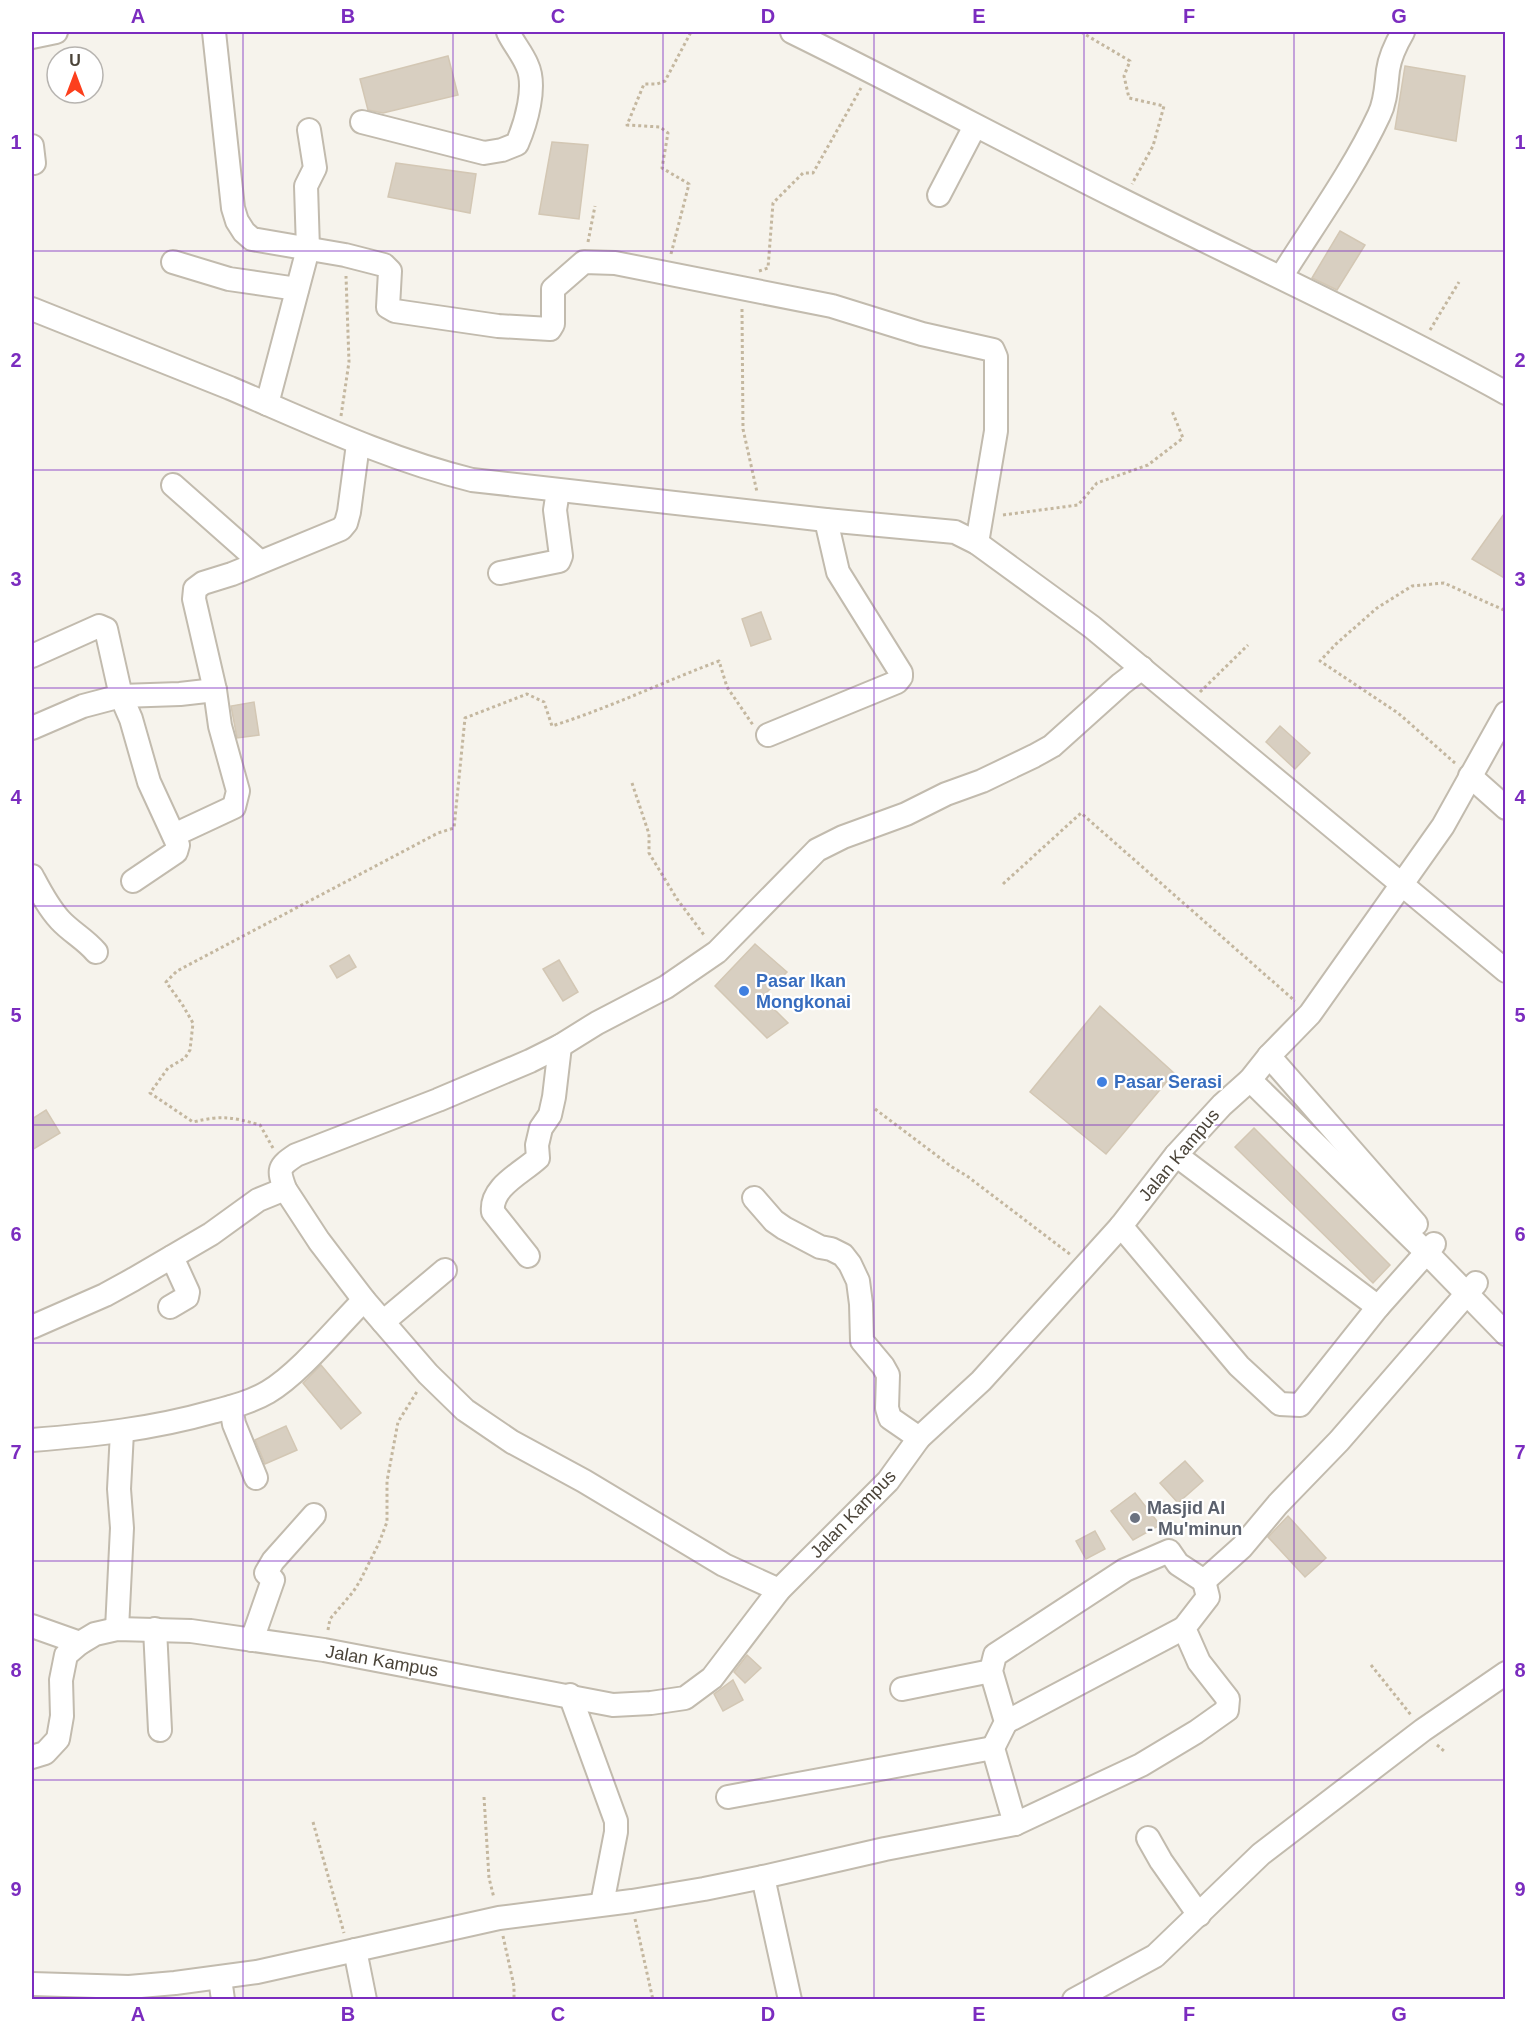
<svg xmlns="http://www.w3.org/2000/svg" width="1537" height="2031" viewBox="0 0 1537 2031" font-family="Arial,sans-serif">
  <rect width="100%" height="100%" fill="#f6f3ec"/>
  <!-- building -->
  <g fill="#d8cfc1" stroke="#d3c7b4" stroke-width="1.5">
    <path d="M 448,56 L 458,95 L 383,113 L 368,110 L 360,79 Z"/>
    <path d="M 1405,66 L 1465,76 L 1456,141 L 1395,129 Z"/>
    <path d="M 552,142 L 588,145 L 579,219 L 539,214 Z"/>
    <path d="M 396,163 L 476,174 L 470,213 L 388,197 Z"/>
    <path d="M 1340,231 L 1365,245 L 1337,290 L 1312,278 Z"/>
    <path d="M 1506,511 L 1506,579 L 1472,559 Z"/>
    <path d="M 761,612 L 771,639 L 751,646 L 742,619 Z"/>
    <path d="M 254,702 L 259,735 L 237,738 L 231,706 Z"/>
    <path d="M 1280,726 L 1310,753 L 1295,769 L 1266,742 Z"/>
    <path d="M 755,944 L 787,972 L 762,997 L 788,1023 L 767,1038 L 715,986 Z"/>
    <path d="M 349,955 L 356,967 L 337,978 L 330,966 Z"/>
    <path d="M 559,960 L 578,992 L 563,1001 L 543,969 Z"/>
    <path d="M 1100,1006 L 1174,1073 L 1106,1154 L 1030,1092 Z"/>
    <path d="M 46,1110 L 60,1133 L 32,1150 L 32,1119 Z"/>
    <path d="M 1254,1128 L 1390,1265 L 1373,1283 L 1235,1147 Z"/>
    <path d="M 321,1365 L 361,1413 L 341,1429 L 303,1383 Z"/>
    <path d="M 286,1426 L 297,1450 L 265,1464 L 255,1440 Z"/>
    <path d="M 1185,1461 L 1203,1481 L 1178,1503 L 1160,1483 Z"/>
    <path d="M 1135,1493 L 1160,1525 L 1133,1540 L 1111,1511 Z"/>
    <path d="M 1288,1516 L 1326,1558 L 1305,1577 L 1268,1537 Z"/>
    <path d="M 1095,1531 L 1105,1549 L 1086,1559 L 1076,1541 Z"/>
    <path d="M 747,1655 L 761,1668 L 745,1683 L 734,1672 Z"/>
    <path d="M 733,1680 L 743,1700 L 723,1711 L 714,1694 Z"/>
  </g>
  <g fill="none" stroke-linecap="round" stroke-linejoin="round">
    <defs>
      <g id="minor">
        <path d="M 214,32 L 233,208 L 237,221 L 244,232 L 252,239 L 345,255 L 384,265 L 390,271 L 388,307 L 395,311 L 498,326 L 550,329 L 553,324 L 553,289 L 584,262 L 615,263 L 832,306 L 922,334 L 993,350 L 996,357 L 996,431 L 977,543"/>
        <path d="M 792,32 C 902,86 1010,144 1120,199 C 1248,263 1379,323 1506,393"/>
        <path d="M 32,37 L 56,32"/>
        <path d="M 362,122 L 484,153 L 502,150 L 517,144 C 526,123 537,86 527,65 C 522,53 513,43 508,32"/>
        <path d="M 32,146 L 34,163"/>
        <path d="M 939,195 L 975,126"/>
        <path d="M 173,262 L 229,279 L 297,289"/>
        <path d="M 1281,277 C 1313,226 1354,169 1379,115 C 1386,101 1386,86 1388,70 C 1390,56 1396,44 1403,32"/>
        <path d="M 32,309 C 98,335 164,361 230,388 C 310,422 387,459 472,480 L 826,520 L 955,532 L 977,543 L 1092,627 L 1506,971"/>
        <path d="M 267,404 L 308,249 L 306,186 L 315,168 L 309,130"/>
        <path d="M 173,485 L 260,562"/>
        <path d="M 500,573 L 559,561 L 561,556 L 555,510 L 558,491"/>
        <path d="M 32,656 L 99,626 L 106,629 L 121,696 L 131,719 L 149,782 L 178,845 L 176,852 L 133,881"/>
        <path d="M 32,728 L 83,706 L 121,696 L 180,694 L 215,690"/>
        <path d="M 768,735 L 897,682 L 901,677 L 901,673 L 838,572 L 826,520"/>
        <path d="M 1470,776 L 1506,808"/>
        <path d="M 174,835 L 234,807 L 238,791 L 220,726 L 215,690 L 194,599 L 195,589 L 203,583 L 232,574 L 341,529 L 346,523 L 349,512 L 358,444"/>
        <path d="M 32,876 C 40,891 48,907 60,920 C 71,932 85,939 96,952"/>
        <path d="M 1269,1056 L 1416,1224"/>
        <path d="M 1250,1080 L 1427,1253 L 1506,1334"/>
        <path d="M 1176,1155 L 1378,1307"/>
        <path d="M 754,1198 L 774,1221 L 784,1228 L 820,1247 L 831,1249 L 843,1255 L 850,1264 L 858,1281 L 861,1304 L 862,1341 L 883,1366 L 888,1375 L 887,1408 L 890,1418 L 919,1438"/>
        <path d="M 1121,1226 L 1239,1366 L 1280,1404 L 1300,1405 L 1378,1307 L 1434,1244"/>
        <path d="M 528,1256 L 493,1212 C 490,1187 522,1173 538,1158 L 537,1145 L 541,1128 L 550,1115 L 554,1097 L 560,1046"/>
        <path d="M 170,1307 L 187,1297 L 188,1292 L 172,1257"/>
        <path d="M 383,1322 L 445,1270"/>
        <path d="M 32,1327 L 105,1295 L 134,1279 L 211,1234 L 258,1200 L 285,1189"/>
        <path d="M 231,1407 L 234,1424 L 256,1478"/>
        <path d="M 32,1440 C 94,1435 152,1429 212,1412 C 231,1407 251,1402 268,1392 C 300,1373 337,1327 364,1300"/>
        <path d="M 779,1590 L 724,1565 L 584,1481 L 512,1442 L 465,1410 L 428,1374 L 364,1300 L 319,1241 L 285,1189 C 278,1169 278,1167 296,1155 L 438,1100 L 530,1061 L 560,1046 L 597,1023 L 666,987 L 717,952 L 817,850 L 843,837 L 906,814 L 946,794 L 982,781 L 1034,756 L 1052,746 L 1121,684 L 1142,668"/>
        <path d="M 32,1626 L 80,1643"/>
        <path d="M 117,1629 L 122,1528 L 119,1489 L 122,1432"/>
        <path d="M 155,1629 L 160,1730"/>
        <path d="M 252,1640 L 273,1580 L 266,1573 L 273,1561 L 314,1515"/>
        <path d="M 902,1689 L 991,1671"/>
        <path d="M 570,1695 L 616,1821 L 616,1832 L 602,1904"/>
        <path d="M 1006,1722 L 1184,1628"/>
        <path d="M 32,1757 L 45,1753 L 58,1739 L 62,1716 L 61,1680 L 66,1655 L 80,1643 L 95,1634 L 117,1629 L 191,1631 L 324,1650 L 613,1705 L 651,1703 L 685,1698 L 712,1678 L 779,1590 L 888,1481 L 919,1438 L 981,1381 L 1121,1226 L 1176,1155 L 1222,1105 L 1250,1080 L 1269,1056 L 1310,1014 L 1443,826 L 1506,713"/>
        <path d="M 728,1797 L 993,1748"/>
        <path d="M 1015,1824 L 1141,1765 L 1196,1732 L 1227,1710 L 1228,1699 L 1199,1662 L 1184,1628 L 1208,1597 L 1204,1581"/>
        <path d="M 1148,1838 L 1161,1861 L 1199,1915"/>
        <path d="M 763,1877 L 790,2000"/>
        <path d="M 355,1950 L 365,2000"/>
        <path d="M 220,1978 L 223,2000"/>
        <path d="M 32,1984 L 129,1987 L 175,1983 L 257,1972 L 499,1918 L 632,1901 L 704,1889 L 763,1877 L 885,1849 L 1015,1824 L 993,1748 L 1006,1722 L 991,1671 L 995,1655 L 1125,1570 L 1169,1551 L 1178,1564 L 1204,1581 L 1242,1547 L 1278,1504 L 1339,1441 L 1476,1283"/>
        <path d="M 1074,2000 L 1155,1956 L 1261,1854 L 1423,1730 L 1506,1673"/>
      </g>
    </defs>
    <!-- minor casing -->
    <use href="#minor" stroke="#c2bbae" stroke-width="26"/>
    <!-- path -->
    <g stroke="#c4b79f" stroke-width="3" stroke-dasharray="3 3" stroke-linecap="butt">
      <path d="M 1081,32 L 1130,61 L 1124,76 L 1129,98 L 1164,106 L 1153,146 L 1132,184"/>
      <path d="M 588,242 L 595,206"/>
      <path d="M 671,254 L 689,184 L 662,168 L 668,133 L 660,127 L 627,125 L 644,84 L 657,84 L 665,81 L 691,32"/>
      <path d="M 759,271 L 768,268 L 773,203 L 803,173 L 813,173 L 861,88"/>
      <path d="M 742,309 L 743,429 L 757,492"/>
      <path d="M 1430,330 L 1459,282"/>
      <path d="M 341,416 L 349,362 L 346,276"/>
      <path d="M 1003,515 L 1078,505 L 1097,483 L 1148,465 L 1183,438 L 1172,411"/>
      <path d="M 1200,692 L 1248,645"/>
      <path d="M 1455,763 L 1398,713 L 1320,661 L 1336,644 L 1377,608 L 1412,586 L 1444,583 L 1506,611"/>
      <path d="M 632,783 L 649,834 L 649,853 L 677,899 L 704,935"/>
      <path d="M 1003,884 L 1081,813 L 1295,1001"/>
      <path d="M 875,1109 L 952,1167 L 967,1176 L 1071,1255"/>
      <path d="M 273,1148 L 260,1125 C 232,1117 222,1115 193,1122 L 150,1093 L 168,1068 L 185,1058 L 190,1050 L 193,1023 L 182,1004 L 166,982 L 177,971 L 438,833 L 454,828 L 465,718 L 527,694 L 544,702 L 552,726 C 609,708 663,682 719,661 L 727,687 L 753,725"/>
      <path d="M 328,1630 L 330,1619 L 353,1592 L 360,1581 L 379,1543 L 387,1522 L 387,1481 L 398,1422 L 418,1390"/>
      <path d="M 1371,1665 L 1411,1715"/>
      <path d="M 1437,1745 L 1444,1751"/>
      <path d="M 484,1797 L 489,1878 L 494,1898"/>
      <path d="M 313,1822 L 344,1933"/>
      <path d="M 635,1919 L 653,2000"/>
      <path d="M 503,1936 L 514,1986 L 514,2000"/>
    </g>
    <!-- minor -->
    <use href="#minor" stroke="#fff" stroke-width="22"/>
  </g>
  <!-- grid -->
  <path fill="none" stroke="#7b2cbf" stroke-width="1.5" stroke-opacity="0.55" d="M 243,32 L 243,2000M 453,32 L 453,2000M 663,32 L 663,2000M 874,32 L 874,2000M 1084,32 L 1084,2000M 1294,32 L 1294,2000M 32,251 L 1506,251M 32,470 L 1506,470M 32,688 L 1506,688M 32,906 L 1506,906M 32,1125 L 1506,1125M 32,1343 L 1506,1343M 32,1561 L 1506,1561M 32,1780 L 1506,1780"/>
  <!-- markers -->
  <g fill="#3f7fe0" stroke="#fff" stroke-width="2">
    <circle cx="744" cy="991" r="6"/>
    <circle cx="1102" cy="1082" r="6"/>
  </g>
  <circle fill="#6b7280" stroke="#fff" stroke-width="2" cx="1135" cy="1518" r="6"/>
  <g text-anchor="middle" stroke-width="4.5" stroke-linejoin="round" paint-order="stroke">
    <!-- shop labels -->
    <g font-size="18" font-weight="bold" fill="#366cbe" stroke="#fff" text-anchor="start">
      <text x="756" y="987">Pasar Ikan<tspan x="756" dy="21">Mongkonai</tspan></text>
      <text x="1114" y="1088">Pasar Serasi</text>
    </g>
    <!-- street labels -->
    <g font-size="18" fill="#4b4439" stroke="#fff">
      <text transform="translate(1179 1155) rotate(-50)" y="6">Jalan Kampus</text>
      <text transform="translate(853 1514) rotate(-46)" y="6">Jalan Kampus</text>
      <text transform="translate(382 1661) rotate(10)" y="6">Jalan Kampus</text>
    </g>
    <!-- worship labels -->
    <g font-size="18" font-weight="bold" fill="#5b616d" stroke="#fff" text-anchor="start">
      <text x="1147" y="1514">Masjid Al<tspan x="1147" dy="21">- Mu'minun</tspan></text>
    </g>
  </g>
  <!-- border -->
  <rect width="1537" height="2031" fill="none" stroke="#ffffff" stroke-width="66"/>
  <!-- north arrow -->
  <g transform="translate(75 75)"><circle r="28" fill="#ffffff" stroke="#b7b4b0" stroke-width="1.5"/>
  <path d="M0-4.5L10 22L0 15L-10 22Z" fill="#fc3f1d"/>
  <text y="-9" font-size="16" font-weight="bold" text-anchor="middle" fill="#4b4439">U</text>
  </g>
  <rect x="33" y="33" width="1471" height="1965" fill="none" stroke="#7b2cbf" stroke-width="2"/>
  <g font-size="20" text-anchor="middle" font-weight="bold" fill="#7b2cbf">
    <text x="138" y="23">A</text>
    <text x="348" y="23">B</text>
    <text x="558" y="23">C</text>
    <text x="768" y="23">D</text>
    <text x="979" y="23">E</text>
    <text x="1189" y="23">F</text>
    <text x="1399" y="23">G</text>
    <text x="16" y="149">1</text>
    <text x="1520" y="149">1</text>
    <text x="16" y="367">2</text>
    <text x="1520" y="367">2</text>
    <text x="16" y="586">3</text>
    <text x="1520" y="586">3</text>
    <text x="16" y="804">4</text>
    <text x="1520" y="804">4</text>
    <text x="16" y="1022">5</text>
    <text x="1520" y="1022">5</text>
    <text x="16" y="1241">6</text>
    <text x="1520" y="1241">6</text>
    <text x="16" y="1459">7</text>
    <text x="1520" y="1459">7</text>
    <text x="16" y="1677">8</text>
    <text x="1520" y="1677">8</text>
    <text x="16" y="1896">9</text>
    <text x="1520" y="1896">9</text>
    <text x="138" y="2021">A</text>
    <text x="348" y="2021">B</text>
    <text x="558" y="2021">C</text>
    <text x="768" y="2021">D</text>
    <text x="979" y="2021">E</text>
    <text x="1189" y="2021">F</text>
    <text x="1399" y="2021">G</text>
  </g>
</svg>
